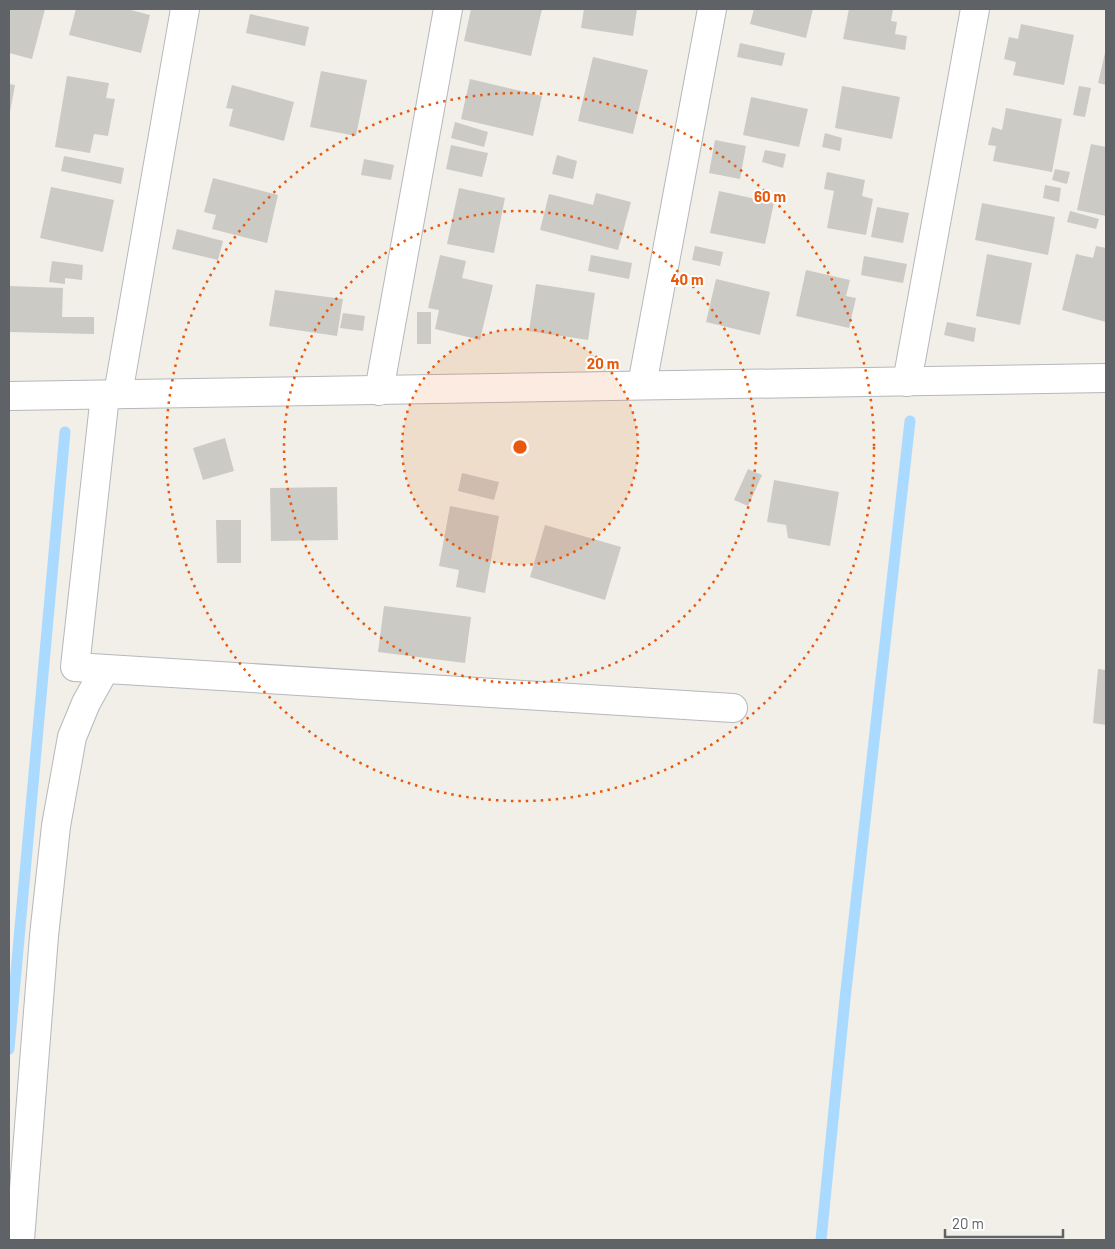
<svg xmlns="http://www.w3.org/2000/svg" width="1115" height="1249" viewBox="0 0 1115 1249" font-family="Barlow,sans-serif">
  <rect width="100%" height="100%" fill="#f1efe8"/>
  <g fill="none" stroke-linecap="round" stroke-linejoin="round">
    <!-- stream -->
    <g stroke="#aadaff" stroke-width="11">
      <path d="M 9,1049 L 65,432"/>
      <path d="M 821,1240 L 845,999 L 910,421"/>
    </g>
  </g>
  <!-- building -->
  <g fill="#cccac5">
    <path d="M 9,9 L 45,9 L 32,59 L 9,53 Z"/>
    <path d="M 76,9 L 127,9 L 150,15 L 141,53 L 69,35 Z"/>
    <path d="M 471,9 L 542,9 L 531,56 L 464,41 Z"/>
    <path d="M 584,9 L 637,9 L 633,36 L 581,28 Z"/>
    <path d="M 754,9 L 813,9 L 806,38 L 750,24 Z"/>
    <path d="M 849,9 L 893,9 L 891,21 L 897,22 L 895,34 L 907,36 L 905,50 L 843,39 Z"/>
    <path d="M 250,14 L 309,27 L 305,46 L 246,33 Z"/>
    <path d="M 1021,24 L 1074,35 L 1064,85 L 1013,75 L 1016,62 L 1004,59 L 1009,37 L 1018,39 Z"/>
    <path d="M 740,43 L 785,53 L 782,66 L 737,57 Z"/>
    <path d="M 1105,53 L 1106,53 L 1106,85 L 1098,83 Z"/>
    <path d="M 593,57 L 648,70 L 633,134 L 578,121 Z"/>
    <path d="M 321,71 L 367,80 L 356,136 L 310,127 Z"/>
    <path d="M 67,76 L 109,83 L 106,98 L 115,99 L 108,136 L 94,134 L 90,153 L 55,147 Z"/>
    <path d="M 470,79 L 542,96 L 533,136 L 461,119 Z"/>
    <path d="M 9,84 L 15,85 L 10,112 L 9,112 Z"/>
    <path d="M 232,85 L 294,102 L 284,141 L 229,126 L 233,109 L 226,108 Z"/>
    <path d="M 842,86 L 900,97 L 892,139 L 835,128 Z"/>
    <path d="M 1079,86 L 1091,88 L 1085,117 L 1073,115 Z"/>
    <path d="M 751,97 L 808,109 L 799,147 L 743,135 Z"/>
    <path d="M 1006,108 L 1062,119 L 1052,172 L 993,161 L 996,146 L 988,145 L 992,127 L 1002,130 Z"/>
    <path d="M 455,122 L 488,132 L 484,147 L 451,138 Z"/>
    <path d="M 825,133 L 842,138 L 840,151 L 822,147 Z"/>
    <path d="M 715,140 L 746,146 L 740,179 L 709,173 Z"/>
    <path d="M 1091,144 L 1106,147 L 1106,216 L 1077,210 Z"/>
    <path d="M 451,145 L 488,153 L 482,177 L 446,169 Z"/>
    <path d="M 765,150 L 786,154 L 783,168 L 762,162 Z"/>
    <path d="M 557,155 L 577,161 L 573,179 L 552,174 Z"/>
    <path d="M 64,156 L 124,168 L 121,184 L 61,171 Z"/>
    <path d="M 364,159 L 394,165 L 391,180 L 361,175 Z"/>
    <path d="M 1055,169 L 1070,172 L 1067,184 L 1052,180 Z"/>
    <path d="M 827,172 L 865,180 L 862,196 L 873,199 L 866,235 L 827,228 L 834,191 L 824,189 Z"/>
    <path d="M 213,178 L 278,195 L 267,243 L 212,229 L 216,215 L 204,212 Z"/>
    <path d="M 1045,185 L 1061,188 L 1059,202 L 1043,198 Z"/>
    <path d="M 51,187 L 114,200 L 103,252 L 40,238 Z"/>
    <path d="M 459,188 L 505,198 L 494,253 L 447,244 Z"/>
    <path d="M 719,191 L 774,203 L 765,244 L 710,233 Z"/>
    <path d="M 596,193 L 631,202 L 618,250 L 540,230 L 549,194 L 593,205 Z"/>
    <path d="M 982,203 L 1055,217 L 1048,255 L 975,240 Z"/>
    <path d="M 877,207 L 909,213 L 903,243 L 871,237 Z"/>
    <path d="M 1070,211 L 1099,219 L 1096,229 L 1067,222 Z"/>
    <path d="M 177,229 L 223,241 L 218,260 L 172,249 Z"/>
    <path d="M 695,246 L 723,252 L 720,266 L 692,260 Z"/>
    <path d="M 1096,246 L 1106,248 L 1106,322 L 1062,310 L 1076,254 L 1093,258 Z"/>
    <path d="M 987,254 L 1032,263 L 1020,325 L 976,316 Z"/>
    <path d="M 440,255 L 466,261 L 462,278 L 493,285 L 480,340 L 435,329 L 439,310 L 428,308 Z"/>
    <path d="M 591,255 L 632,263 L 629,279 L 588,271 Z"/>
    <path d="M 864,256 L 907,264 L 903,283 L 861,275 Z"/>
    <path d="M 52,261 L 83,265 L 82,280 L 65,278 L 65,284 L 49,282 Z"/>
    <path d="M 806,270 L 850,280 L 846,296 L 856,298 L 849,328 L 796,316 Z"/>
    <path d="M 716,279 L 770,292 L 760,335 L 706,322 Z"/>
    <path d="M 536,284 L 595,293 L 588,340 L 529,331 Z"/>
    <path d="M 9,286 L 63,288 L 62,317 L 94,317 L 94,334 L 9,332 Z"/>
    <path d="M 275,290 L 343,299 L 337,336 L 269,326 Z"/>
    <rect x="417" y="312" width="14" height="32"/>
    <path d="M 343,313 L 365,316 L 363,331 L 340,328 Z"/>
    <path d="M 947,322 L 976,328 L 974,342 L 944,335 Z"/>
    <path d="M 225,438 L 234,471 L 203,480 L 193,448 Z"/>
    <path d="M 748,469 L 762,475 L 748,506 L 734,500 Z"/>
    <path d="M 462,473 L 499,482 L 494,500 L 458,491 Z"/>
    <path d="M 774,480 L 839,492 L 830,546 L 788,538 L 786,525 L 767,522 Z"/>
    <path d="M 337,487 L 338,540 L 271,541 L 270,488 Z"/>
    <path d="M 450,506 L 499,516 L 485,593 L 456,587 L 459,570 L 439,566 Z"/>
    <path d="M 216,520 L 241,520 L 241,563 L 217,563 Z"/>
    <path d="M 545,525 L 621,547 L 605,600 L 530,577 Z"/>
    <path d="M 384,606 L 471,617 L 465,663 L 378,652 Z"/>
    <path d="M 1098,669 L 1106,670 L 1106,725 L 1093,723 Z"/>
  </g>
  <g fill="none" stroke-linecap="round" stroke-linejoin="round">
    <defs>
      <g id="minor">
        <path d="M 907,382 L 975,9"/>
        <path d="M 642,385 L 712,9"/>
        <path d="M 379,391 L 448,9"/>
        <path d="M 118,394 L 185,9"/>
        <path d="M 105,395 L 75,667 L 733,708"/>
        <path d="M 9,396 L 1106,378"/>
        <path d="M 20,1240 L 44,936 L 56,826 L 72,737 L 86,703 L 105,669"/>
      </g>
    </defs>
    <!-- minor casing -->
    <use href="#minor" stroke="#b5b8bc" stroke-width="30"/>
    <!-- minor -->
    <use href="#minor" stroke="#fff" stroke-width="28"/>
  </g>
  <!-- distance rings -->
  <circle cx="520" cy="447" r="118" fill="#e8590c" fill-opacity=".12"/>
  <g fill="none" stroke="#e8590c" stroke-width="2.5" stroke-dasharray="2.5 5">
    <circle cx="520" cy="447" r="118"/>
    <circle cx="520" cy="447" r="236"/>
    <circle cx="520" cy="447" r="354"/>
  </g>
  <circle cx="520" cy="447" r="8" fill="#e8590c" stroke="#fff" stroke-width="2.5"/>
  <g font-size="15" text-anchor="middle" font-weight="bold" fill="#e8590c" stroke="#fff" stroke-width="4" stroke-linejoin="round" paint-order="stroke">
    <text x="770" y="202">60 m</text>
    <text x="687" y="285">40 m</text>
    <text x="603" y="369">20 m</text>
  </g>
  <!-- border -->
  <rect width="1115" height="1249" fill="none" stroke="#5f6368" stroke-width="20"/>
  <!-- scale -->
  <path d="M945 1229v8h118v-8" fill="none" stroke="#5f6368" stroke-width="2.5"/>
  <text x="952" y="1229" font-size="15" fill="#5f6368" stroke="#ffffff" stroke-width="4" paint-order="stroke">20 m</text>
</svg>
